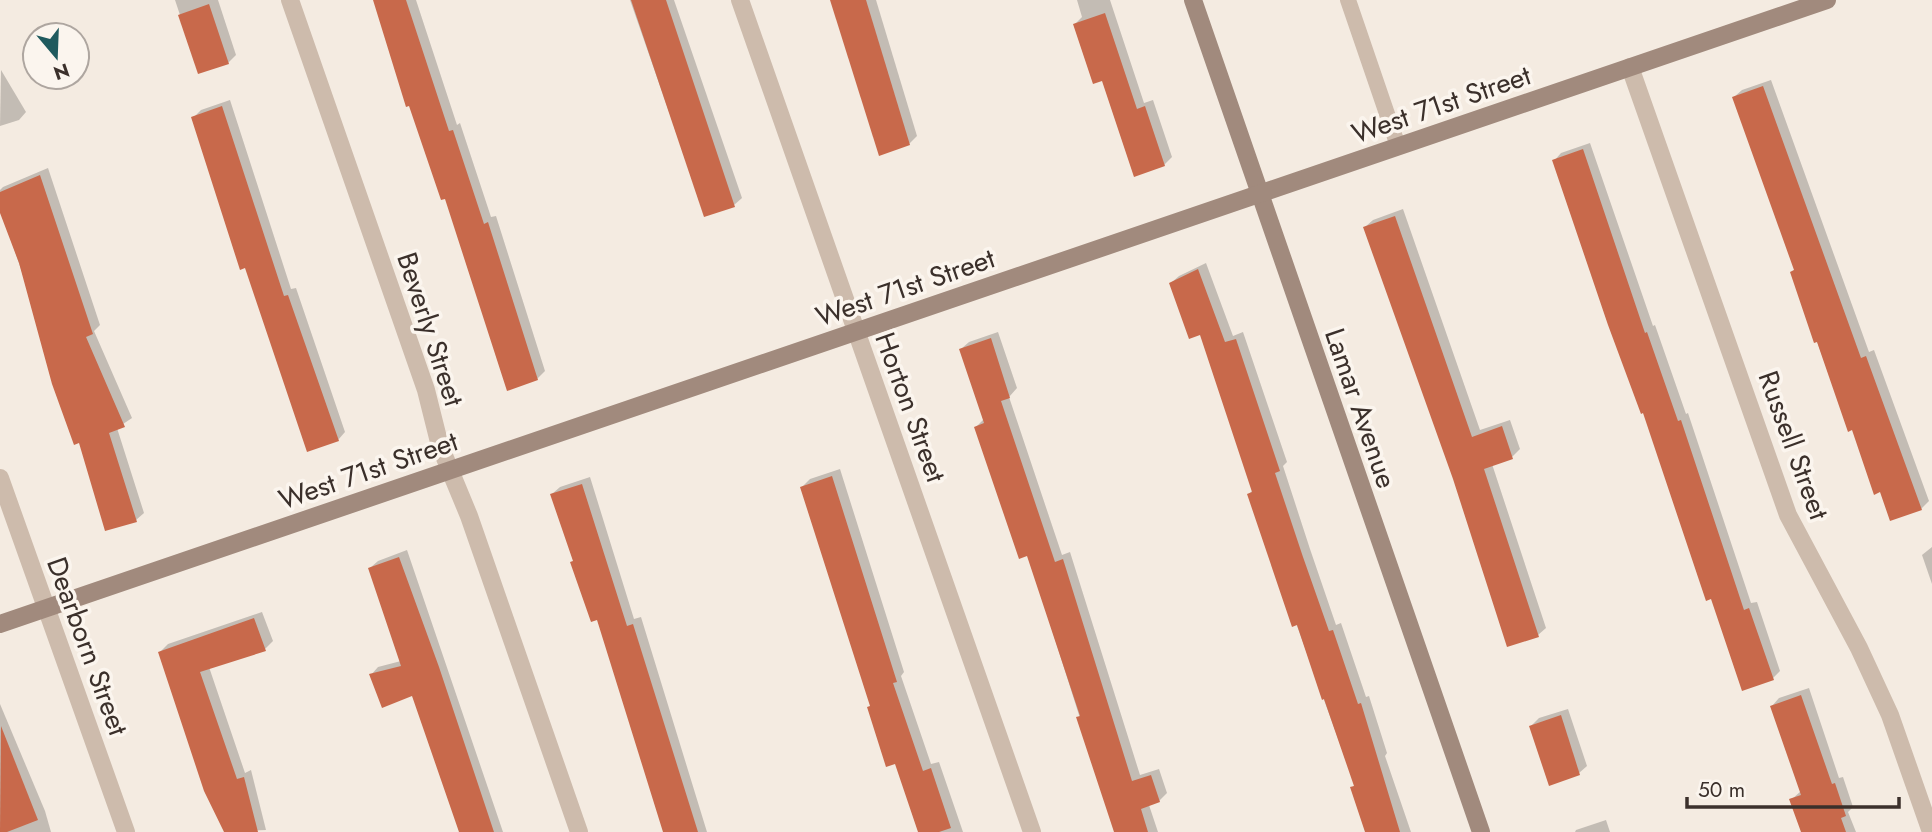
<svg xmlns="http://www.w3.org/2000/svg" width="1932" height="832" viewBox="0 0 1932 832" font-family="Jost,sans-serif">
  <rect width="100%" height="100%" fill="#f4ebe1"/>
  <!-- shadow -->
  <g fill="#0003">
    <path d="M 175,0 L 218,0 L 236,55 L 228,63 L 199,72 Z"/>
    <path d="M 374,0 L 416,0 L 457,125 L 460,123 L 491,217 L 496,216 L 545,371 L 537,379 L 446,197 Z"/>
    <path d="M 630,0 L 674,0 L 742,198 L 734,205 L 705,215 Z"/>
    <path d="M 833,0 L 876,0 L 917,136 L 909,144 Z"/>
    <path d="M 1077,0 L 1110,0 L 1144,103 L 1153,100 L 1172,157 L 1164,165 L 1103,79 L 1075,24 L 1082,17 Z"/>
    <path d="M 1,70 L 26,112 L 19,120 L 0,126 Z"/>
    <path d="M 1771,80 L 1869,352 L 1874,350 L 1929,501 L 1921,509 L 1853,428 L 1849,430 L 1792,272 L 1795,269 L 1734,97 L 1742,90 Z"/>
    <path d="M 230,100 L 291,289 L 296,288 L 345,432 L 338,440 L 193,118 L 201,110 Z"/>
    <path d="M 1590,143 L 1653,326 L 1655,325 L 1686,414 L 1688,413 L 1751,603 L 1757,602 L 1780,671 L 1773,678 L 1712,597 L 1554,161 L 1561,153 Z"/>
    <path d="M 48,168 L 100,325 L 94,331 L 132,418 L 117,428 L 144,513 L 136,520 L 80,441 L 0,208 L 0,190 L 3,187 Z"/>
    <path d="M 1403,209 L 1480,430 L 1510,420 L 1520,449 L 1512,457 L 1492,464 L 1546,628 L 1538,635 L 1454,479 L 1365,227 L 1373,220 Z"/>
    <path d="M 1206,263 L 1233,336 L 1243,332 L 1287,462 L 1283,466 L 1310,549 L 1336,625 L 1341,623 L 1366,697 L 1369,696 L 1387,753 L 1385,756 L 1411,832 L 1368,832 L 1352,788 L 1355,785 L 1249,494 L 1253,490 L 1201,333 L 1171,283 L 1179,276 Z"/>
    <path d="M 998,332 L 1017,388 L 1009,397 L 1062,555 L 1070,552 L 1140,775 L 1159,769 L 1167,793 L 1159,801 L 1149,805 L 1158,832 L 1116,832 L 1028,554 L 976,427 L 984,419 L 961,349 L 969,342 Z"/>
    <path d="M 840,469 L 904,672 L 901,676 L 931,764 L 939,762 L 963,832 L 919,832 L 896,762 L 872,705 L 802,487 L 810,479 Z"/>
    <path d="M 590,477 L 634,619 L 641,617 L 707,832 L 665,832 L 598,618 L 552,494 L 560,487 Z"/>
    <path d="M 1932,547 L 1932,584 L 1922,555 Z"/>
    <path d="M 407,550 L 503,832 L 460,832 L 413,694 L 371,675 L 378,667 L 401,661 L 370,568 L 378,561 Z"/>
    <path d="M 262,612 L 273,641 L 265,649 L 209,667 L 245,773 L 251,770 L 266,830 L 226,832 L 160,652 L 168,644 Z"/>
    <path d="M 1809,688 L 1839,778 L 1843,777 L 1853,807 L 1848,812 L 1856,832 L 1803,832 L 1791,800 L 1801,791 L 1772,706 L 1779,698 Z"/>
    <path d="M 0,704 L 45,811 L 51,832 L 0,832 Z"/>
    <path d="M 1568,709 L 1587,766 L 1579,773 L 1531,726 L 1539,718 Z"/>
    <path d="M 1606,820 L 1610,832 L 1575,832 L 1576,830 Z"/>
  </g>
  <!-- building -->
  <g fill="#c8694b">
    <path d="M 373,0 L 406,0 L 449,131 L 453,130 L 484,224 L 488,222 L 538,380 L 507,391 L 445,199 L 441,200 L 409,106 L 406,107 Z"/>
    <path d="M 631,0 L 666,0 L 735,207 L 704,217 Z"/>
    <path d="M 830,0 L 866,0 L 910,145 L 879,156 Z"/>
    <path d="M 209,4 L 229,64 L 198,74 L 178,15 Z"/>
    <path d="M 1105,13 L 1137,109 L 1145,106 L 1165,166 L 1134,177 L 1102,81 L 1093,84 L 1073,24 Z"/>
    <path d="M 1763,86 L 1861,358 L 1866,356 L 1922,510 L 1890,521 L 1880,492 L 1874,495 L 1852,430 L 1848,432 L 1817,342 L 1814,343 L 1790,272 L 1794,270 L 1732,97 Z"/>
    <path d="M 222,106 L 284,296 L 288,295 L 339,441 L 307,452 L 245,268 L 240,270 L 191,117 Z"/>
    <path d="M 1583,149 L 1645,333 L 1647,332 L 1678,421 L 1681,420 L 1744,610 L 1749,608 L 1774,680 L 1742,691 L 1711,599 L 1706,601 L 1643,413 L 1641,414 L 1608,325 L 1552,160 Z"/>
    <path d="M 40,175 L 93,334 L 86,337 L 125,427 L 109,433 L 137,522 L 105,531 L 79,443 L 74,445 L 52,384 L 19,263 L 0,213 L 0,192 Z"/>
    <path d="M 1395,216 L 1472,437 L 1502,426 L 1513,459 L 1484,469 L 1539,637 L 1507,647 L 1453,479 L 1363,227 Z"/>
    <path d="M 1198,269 L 1225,342 L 1236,339 L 1280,471 L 1275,473 L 1303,557 L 1329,631 L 1333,630 L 1358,704 L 1361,703 L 1400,832 L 1365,832 L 1350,787 L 1354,786 L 1324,699 L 1322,700 L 1297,625 L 1292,627 L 1267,553 L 1247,494 L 1252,492 L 1200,335 L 1189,339 L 1169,283 Z"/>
    <path d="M 991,338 L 1010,398 L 1001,401 L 1055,562 L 1063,559 L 1132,781 L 1151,775 L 1160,802 L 1141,809 L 1148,832 L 1114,832 L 1076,717 L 1080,716 L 1027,556 L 1019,559 L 974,427 L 984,423 L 959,349 Z"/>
    <path d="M 832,476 L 897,682 L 893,683 L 923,771 L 931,768 L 951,828 L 939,832 L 918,832 L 895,764 L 886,767 L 867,707 L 870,706 L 800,487 Z"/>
    <path d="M 582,484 L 627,626 L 633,624 L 698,832 L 663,832 L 597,620 L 591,622 L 570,562 L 573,561 L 550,494 Z"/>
    <path d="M 399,557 L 439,667 L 494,832 L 459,832 L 412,696 L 382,708 L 369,674 L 401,666 L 368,568 Z"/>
    <path d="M 254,618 L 266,651 L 200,672 L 237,779 L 244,777 L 258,832 L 224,832 L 204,791 L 158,652 Z"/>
    <path d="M 1801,695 L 1832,784 L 1835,783 L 1846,816 L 1841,818 L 1846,832 L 1801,832 L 1789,799 L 1801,795 L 1770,706 Z"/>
    <path d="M 1561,715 L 1580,775 L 1549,786 L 1529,726 Z"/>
    <path d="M 1,726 L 38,820 L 7,832 L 0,832 Z"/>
  </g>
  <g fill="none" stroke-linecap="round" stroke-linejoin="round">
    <!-- lane -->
    <path stroke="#cdbbac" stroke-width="16" d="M 1348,0 L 1398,146"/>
    <!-- street -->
    <g stroke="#cdbbac" stroke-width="18">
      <path d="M 290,0 L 426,390 L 440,446 L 469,516 L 579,832"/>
      <path d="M 740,0 L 1032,832"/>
      <path d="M 1630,67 L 1788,515 L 1859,648 L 1890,715 L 1931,832"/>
      <path d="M 0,478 L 126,832"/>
    </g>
    <!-- secondary -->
    <g stroke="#a18a7d" stroke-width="18">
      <path d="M 1193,0 L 1481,832"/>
      <path d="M 0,624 L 1827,0"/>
    </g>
  </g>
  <g text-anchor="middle" stroke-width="7" stroke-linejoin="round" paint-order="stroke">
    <!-- street labels -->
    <g font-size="28" fill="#3b302b" stroke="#fbf5ee">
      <text transform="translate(1441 104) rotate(-19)" y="10">West 71st Street</text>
      <text transform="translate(905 287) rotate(-19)" y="10">West 71st Street</text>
      <text transform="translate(431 329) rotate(72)" y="10">Beverly Street</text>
      <text transform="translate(911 407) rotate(70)" y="10">Horton Street</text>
      <text transform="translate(1361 408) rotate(71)" y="10">Lamar Avenue</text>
      <text transform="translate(1794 445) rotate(70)" y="10">Russell Street</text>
      <text transform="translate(368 470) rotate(-19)" y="10">West 71st Street</text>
      <text transform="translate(88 646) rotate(70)" y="10">Dearborn Street</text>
    </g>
  </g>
  <!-- north arrow -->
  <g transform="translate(56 56) rotate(161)"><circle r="33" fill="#fbf5ee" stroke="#aea6a0" stroke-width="2"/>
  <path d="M0-5L12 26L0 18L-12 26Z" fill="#1f5a5e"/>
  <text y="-10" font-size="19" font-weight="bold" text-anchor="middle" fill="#3b302b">N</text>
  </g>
  <!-- scale -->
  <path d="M1687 797v10h212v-10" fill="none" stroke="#3b302b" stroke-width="3.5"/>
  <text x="1698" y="797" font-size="21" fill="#3b302b" stroke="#fbf5ee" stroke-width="5" paint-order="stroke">50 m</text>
</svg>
